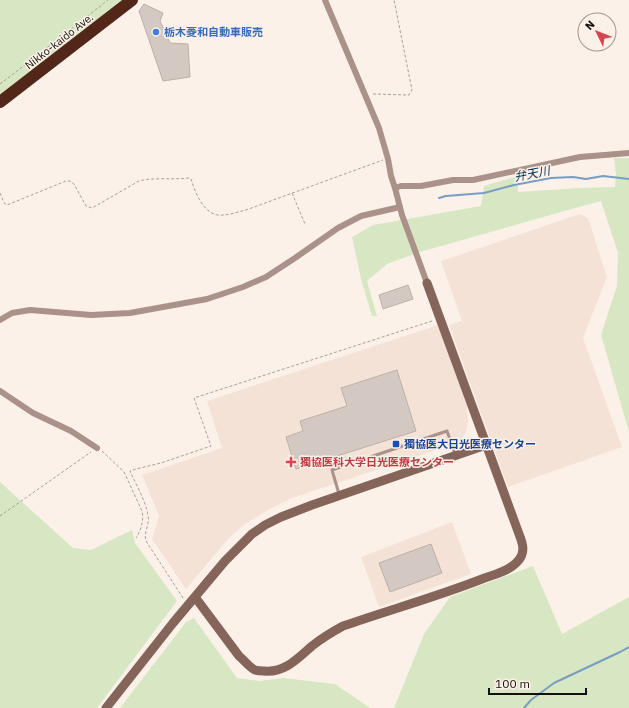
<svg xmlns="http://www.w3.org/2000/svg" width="629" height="708" viewBox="0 0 629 708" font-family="'IBM Plex Sans','Noto Sans JP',sans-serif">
  <rect width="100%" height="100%" fill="#fcf1e9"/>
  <!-- built -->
  <g fill="#f4e2d6">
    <path d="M 580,214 L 588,218 L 607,277 L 583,338 L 622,447 L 508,487 L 449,325 L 462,321 L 441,261 Z"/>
    <path d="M 438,325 L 467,406 L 468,423 L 466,432 L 460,442 L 292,498 L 268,510 L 245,524 L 228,539 L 186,589 L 152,539 L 159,516 L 142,475 L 222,448 L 207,401 Z"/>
    <path d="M 452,522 L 471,574 L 379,607 L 361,557 Z"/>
  </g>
  <!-- green -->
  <g fill="#d8e7c3">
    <path d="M 0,0 L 125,0 L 0,96 Z"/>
    <path d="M 614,158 L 629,158 L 629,432 L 601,335 L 610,307 L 617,286 L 618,253 L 601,201 L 561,212 L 420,252 L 387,264 L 367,281 L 377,316 L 372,316 L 361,279 L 352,237 L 373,225 L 481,206 L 484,186 L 518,176 L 518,192 L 580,188 L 615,187 L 616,174 Z"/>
    <path d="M 0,482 L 73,548 L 91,550 L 132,530 L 135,543 L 177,601 L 97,708 L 0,708 Z"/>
    <path d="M 533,566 L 562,634 L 629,597 L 629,708 L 394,708 L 424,634 L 450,597 Z"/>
    <path d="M 194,618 L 237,678 L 259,681 L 283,678 L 335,684 L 370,708 L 120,708 L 186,622 Z"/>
  </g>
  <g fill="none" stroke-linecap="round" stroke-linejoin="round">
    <!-- stream -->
    <g stroke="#769ec2" stroke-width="2">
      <path d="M 439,198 L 446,196 L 484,193 L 514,185 L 551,178 L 573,177 L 586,179 L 603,176 L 629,179"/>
      <path d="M 524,708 L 531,700 L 554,683 L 620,652 L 629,647"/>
    </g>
  </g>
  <!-- building -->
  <g fill="#d4c9c2" stroke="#bcb1aa">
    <path d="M 144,4 L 163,13 L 160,21 L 170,43 L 188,44 L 190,77 L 163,81 L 139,11 Z"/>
    <path d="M 408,285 L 413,299 L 383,309 L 379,295 Z"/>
    <path d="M 397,370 L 416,431 L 296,469 L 286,437 L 303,431 L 300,421 L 347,406 L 341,388 Z"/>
    <path d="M 431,544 L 442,573 L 390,592 L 379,563 Z"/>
  </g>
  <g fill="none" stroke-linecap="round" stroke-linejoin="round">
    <!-- path -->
    <g stroke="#a8a099" stroke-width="1" stroke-dasharray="3 2" stroke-linecap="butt">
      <path d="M 0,84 L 56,41 L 108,0"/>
      <path d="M 373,94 L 409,95 L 412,90 L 394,0"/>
      <path d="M 0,193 L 4,203 L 7,205 L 66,181 L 70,181 L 74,184 L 86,206 L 92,208 L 139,181 C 155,177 172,180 189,178 L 191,179 C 195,192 203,213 218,215 C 227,216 237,212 246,210 L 383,160"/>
      <path d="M 292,193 L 305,224"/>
      <path d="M 102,451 L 124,472 L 142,511 C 144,521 141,530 136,538"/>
      <path d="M 0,516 L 91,452"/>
      <path d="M 183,598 L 146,541 C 143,532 150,525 148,516 C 146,501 136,485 130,471 L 136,469 L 161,463 L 211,446 L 194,398 L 432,321"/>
    </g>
    <!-- lane -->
    <path stroke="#aa928a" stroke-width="3" d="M 339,494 L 332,470 L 447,431 L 455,454"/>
    <!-- street -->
    <g stroke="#aa928a" stroke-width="6">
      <path d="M 325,0 L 379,128 L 388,159 L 391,176 L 395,188 L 402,215 L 427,283"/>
      <path d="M 395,188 L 401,186 L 421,186 L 453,180 L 473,180 L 580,157 L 629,153"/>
      <path d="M 0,320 L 12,313 L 30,310 L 91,315 L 130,313 L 207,299 L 243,287 L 266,277 L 295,258 L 338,228 L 361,216 L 400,207"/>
      <path d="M 0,391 L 33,413 L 71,431 L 97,448"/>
    </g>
    <!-- secondary -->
    <g stroke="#856459" stroke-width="9">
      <path d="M 195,597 L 239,656 C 244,660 249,667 255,670 C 258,671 262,671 264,671 C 285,673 298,658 312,646 C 322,638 332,632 343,626 C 389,610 436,597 482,579 C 493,575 509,571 517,562 C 526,553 523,544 519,534 L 427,283"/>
      <path d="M 106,708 L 173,623 L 225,561 L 252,534 L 265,525 L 281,517 L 312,505 L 486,445"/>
    </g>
    <!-- highway -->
    <path stroke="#522719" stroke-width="12" d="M 0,102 L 132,0"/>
  </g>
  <!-- markers -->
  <circle fill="#3f7fe0" stroke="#fcf1e9" stroke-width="1.5" cx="156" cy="32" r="4"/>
  <rect fill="#1a4fb4" stroke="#fcf1e9" stroke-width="1.5" x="392" y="440" width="8" height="8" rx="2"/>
  <path fill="#e0444e" stroke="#fcf1e9" stroke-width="1.5" d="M289 456h4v4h4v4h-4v4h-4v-4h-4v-4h4z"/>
  <g text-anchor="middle" stroke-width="3" stroke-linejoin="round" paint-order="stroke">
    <!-- shop labels -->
    <g font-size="11" font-weight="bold" fill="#366cbe" stroke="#fcf1e9" text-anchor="start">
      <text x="164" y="36">栃木菱和自動車販売</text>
    </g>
    <!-- street labels -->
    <g font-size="11" fill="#13100d" stroke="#fcf1e9">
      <text transform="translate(59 41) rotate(-38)" y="4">Nikko-kaido Ave.</text>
    </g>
    <!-- transit labels -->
    <g font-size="11" font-weight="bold" fill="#164399" stroke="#fcf1e9" text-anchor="start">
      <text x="404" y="448">獨協医大日光医療センター</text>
    </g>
    <!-- health labels -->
    <g font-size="11" font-weight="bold" fill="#be3a42" stroke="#fcf1e9" text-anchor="start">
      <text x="300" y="466">獨協医科大学日光医療センター</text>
    </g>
    <!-- water labels -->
    <g font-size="12" font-style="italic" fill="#003154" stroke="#fcf1e9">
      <text transform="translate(532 174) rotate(-11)" y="4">弁天川</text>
    </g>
  </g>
  <!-- north arrow -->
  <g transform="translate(597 32) rotate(313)"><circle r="19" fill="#fcf1e9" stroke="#9f9791"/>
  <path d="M0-3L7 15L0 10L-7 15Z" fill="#d64650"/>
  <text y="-6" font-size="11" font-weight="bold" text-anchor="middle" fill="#13100d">N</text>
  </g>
  <!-- scale -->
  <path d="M489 688v6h97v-6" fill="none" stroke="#13100d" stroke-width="2"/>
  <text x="495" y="688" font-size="12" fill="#13100d" stroke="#fcf1e9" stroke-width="3" paint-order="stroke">100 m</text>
</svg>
